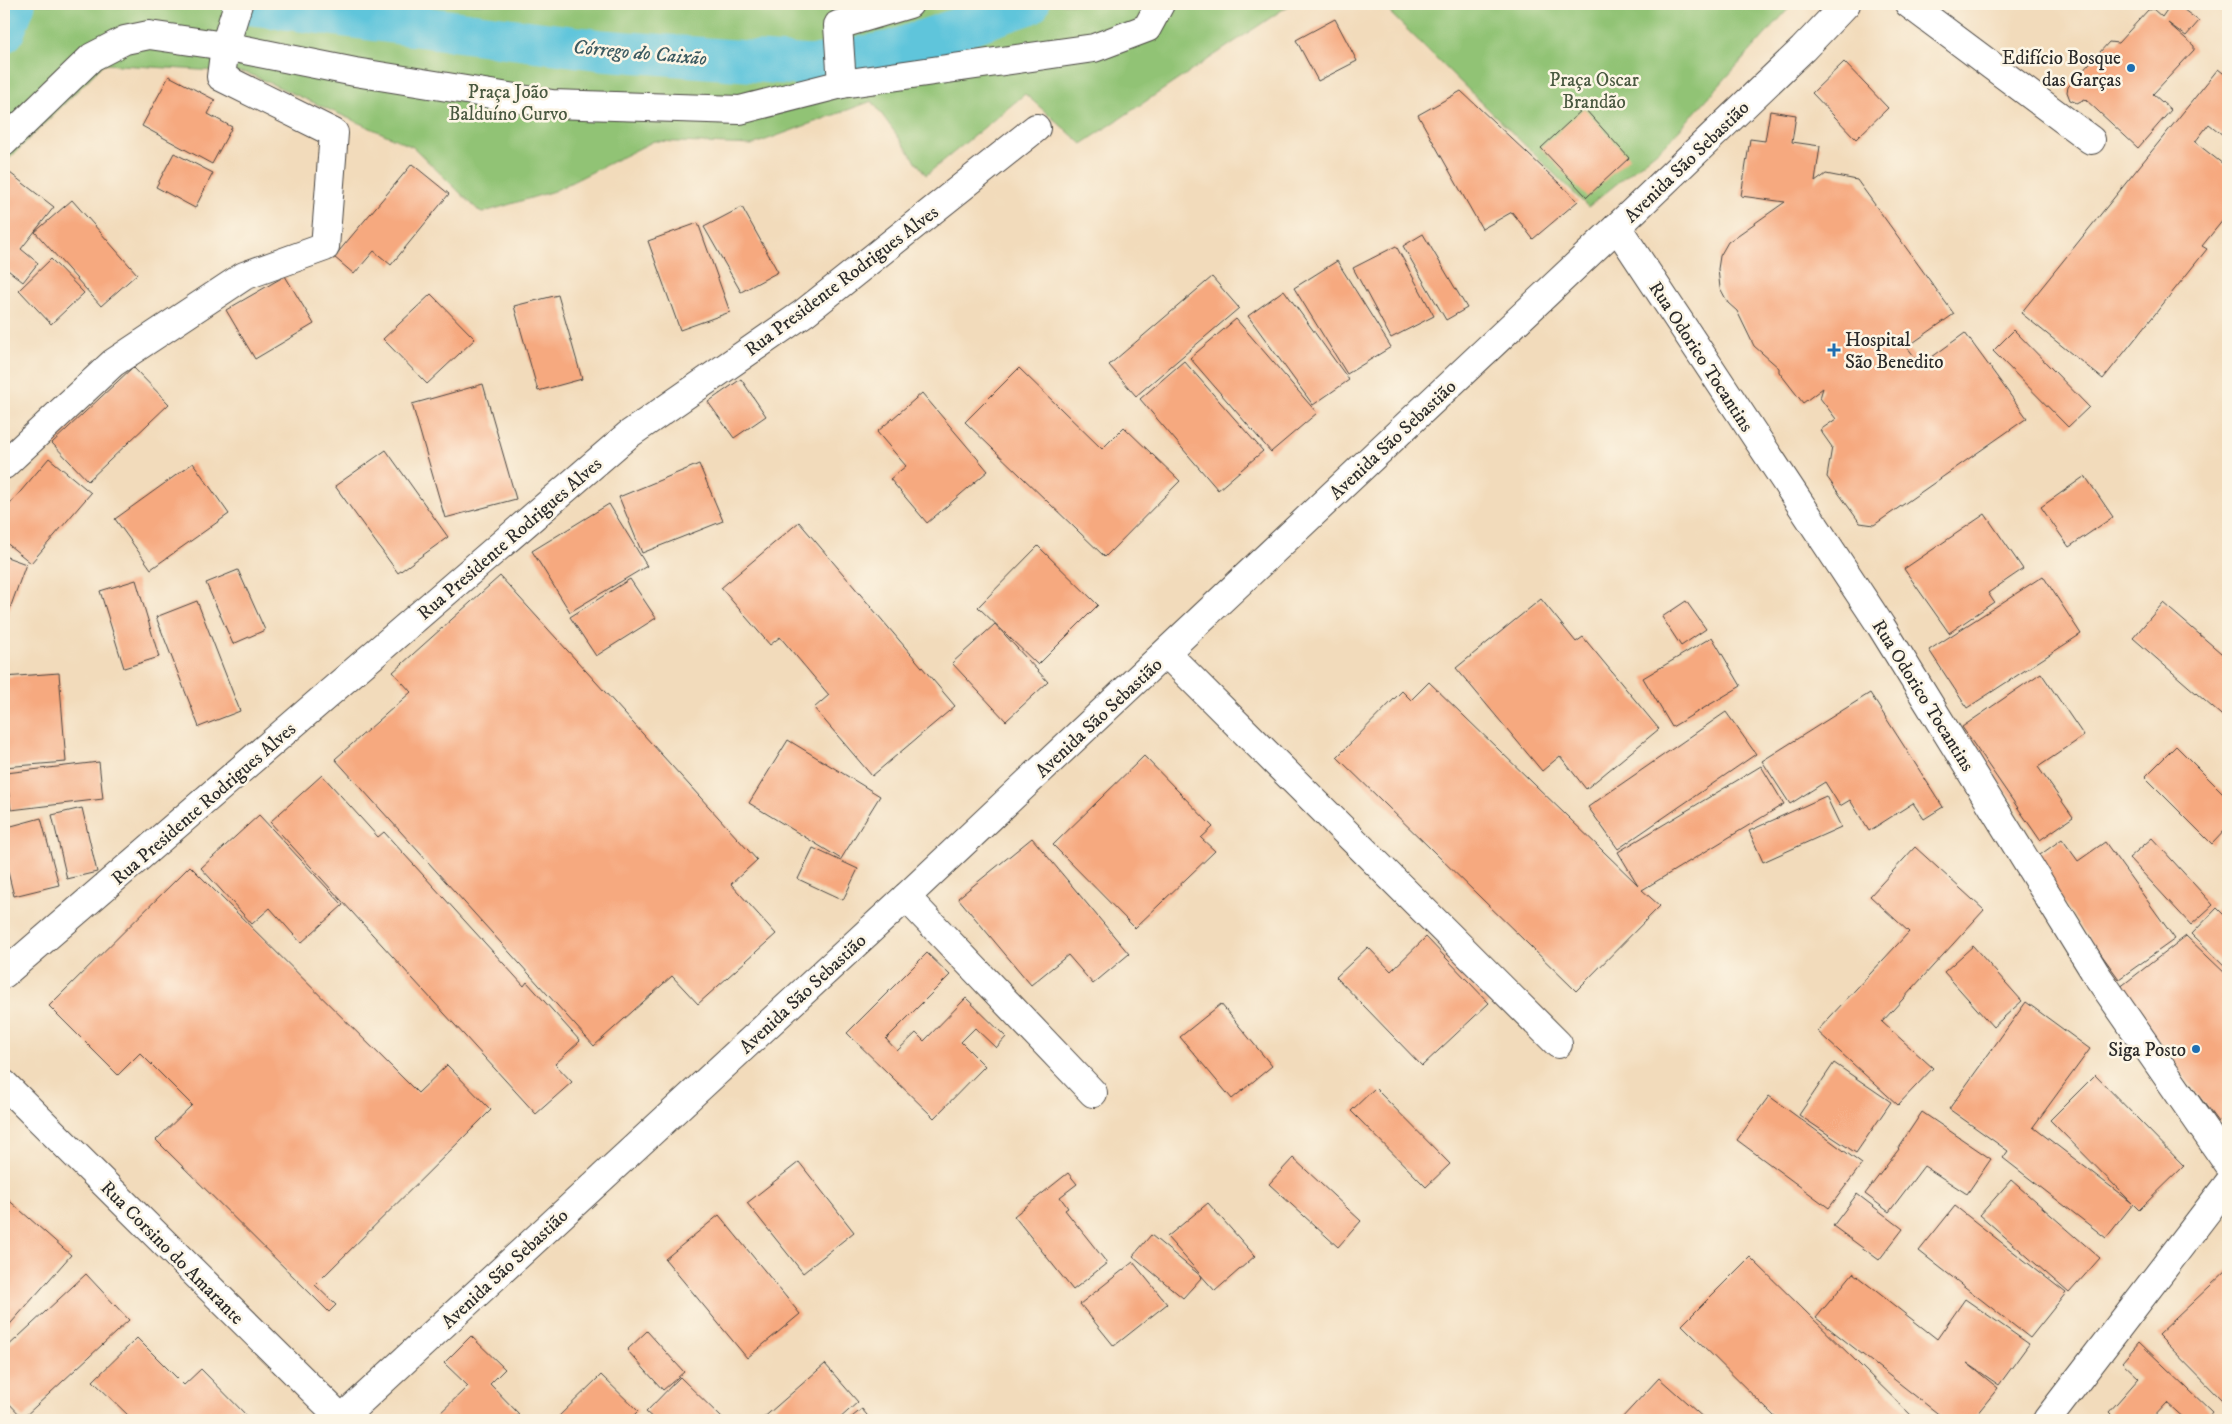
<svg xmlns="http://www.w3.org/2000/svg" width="2232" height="1424" viewBox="0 0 2232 1424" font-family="'IM FELL DW Pica',serif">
  <rect width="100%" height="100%" fill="#fcf5e5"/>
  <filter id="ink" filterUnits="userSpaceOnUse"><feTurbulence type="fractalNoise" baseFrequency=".02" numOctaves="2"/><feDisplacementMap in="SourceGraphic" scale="10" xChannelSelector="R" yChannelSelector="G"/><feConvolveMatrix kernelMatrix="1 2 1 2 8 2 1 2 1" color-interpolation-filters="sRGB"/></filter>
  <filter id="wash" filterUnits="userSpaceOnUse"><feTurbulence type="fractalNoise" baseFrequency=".0096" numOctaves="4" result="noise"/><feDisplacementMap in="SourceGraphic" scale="20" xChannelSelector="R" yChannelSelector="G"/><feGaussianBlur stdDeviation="1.12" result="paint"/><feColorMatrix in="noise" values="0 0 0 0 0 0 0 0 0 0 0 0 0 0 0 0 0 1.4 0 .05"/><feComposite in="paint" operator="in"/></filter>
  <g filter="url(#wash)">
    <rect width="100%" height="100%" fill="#f2dbbb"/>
    <!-- green -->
    <g fill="#91c374" stroke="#5e7750">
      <path d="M 4,4 L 1291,4 L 1082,144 L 1025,94 L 926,175 L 872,101 L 752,145 L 654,141 L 554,191 L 481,213 L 413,147 L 247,73 L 104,64 L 4,164 Z"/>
      <path d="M 1381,4 L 1793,4 L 1668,142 L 1588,207 Z"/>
    </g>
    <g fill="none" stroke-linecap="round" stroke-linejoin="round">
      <!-- canal -->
      <g stroke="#5ec5db" stroke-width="41">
        <path d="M 245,4 L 602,50 L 812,66 L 892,51 L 1029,4"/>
        <path d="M 4,32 L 15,4"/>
      </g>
    </g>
    <g id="blocks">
      <!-- building -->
      <g fill="#f6a97f">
        <path d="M 2171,4 L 2176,4 L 2199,21 L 2186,36 L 2168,23 L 2194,46 L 2194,50 L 2153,94 L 2171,110 L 2138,148 L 2085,99 L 2077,103 L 2070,100 L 2067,92 L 2068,87 L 2109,42 L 2118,43 L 2148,10 L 2153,9 L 2162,17 Z"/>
        <path d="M 1335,19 L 1357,61 L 1318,81 L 1296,40 Z"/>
        <path d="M 1844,62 L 1888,108 L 1856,139 L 1812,93 Z"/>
        <path d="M 2218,69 L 2228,77 L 2228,139 L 2209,124 L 2195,142 L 2228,168 L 2228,214 L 2202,246 L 2207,249 L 2103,379 L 2021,313 Z"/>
        <path d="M 169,76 L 215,100 L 208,114 L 232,127 L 212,164 L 142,126 Z"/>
        <path d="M 1461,91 L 1578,201 L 1533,239 L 1512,212 L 1482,229 L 1418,115 Z"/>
        <path d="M 1584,108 L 1629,158 L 1587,197 L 1541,148 Z"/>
        <path d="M 1770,111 L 1796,115 L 1792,142 L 1820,146 L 1815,182 L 1826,174 L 1857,180 L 1954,314 L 1907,347 L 1921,365 L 1965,333 L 2027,418 L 1874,525 L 1860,523 L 1827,477 L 1832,447 L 1820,430 L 1836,419 L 1820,398 L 1823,388 L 1803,403 L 1779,372 L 1779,368 L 1754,346 L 1737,311 L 1728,303 L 1720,288 L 1718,269 L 1720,256 L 1728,242 L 1785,202 L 1741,196 L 1750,139 L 1765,141 Z"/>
        <path d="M 174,153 L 213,173 L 195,208 L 156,187 Z"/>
        <path d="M 412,164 L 449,194 L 391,265 L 374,251 L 354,274 L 334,257 Z"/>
        <path d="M 10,173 L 54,207 L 21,249 L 38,263 L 23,282 L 4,267 L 4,182 Z"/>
        <path d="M 72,200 L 137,274 L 101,306 L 35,232 Z"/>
        <path d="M 742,207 L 778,272 L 741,292 L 704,227 Z"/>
        <path d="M 698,223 L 730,312 L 680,330 L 648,241 Z"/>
        <path d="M 1423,234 L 1467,308 L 1446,320 L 1403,246 Z"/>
        <path d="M 1396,246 L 1434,316 L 1391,338 L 1353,268 Z"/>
        <path d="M 51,259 L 84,293 L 51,324 L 19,290 Z"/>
        <path d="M 1337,261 L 1391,347 L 1347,374 L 1294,288 Z"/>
        <path d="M 285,276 L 314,324 L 255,359 L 226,310 Z"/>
        <path d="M 1212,277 L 1239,308 L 1136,396 L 1109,365 Z"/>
        <path d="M 1284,290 L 1349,380 L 1313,405 L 1248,316 Z"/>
        <path d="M 431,294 L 475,339 L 427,384 L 383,339 Z"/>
        <path d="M 558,295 L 582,379 L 538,391 L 514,306 Z"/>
        <path d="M 1236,319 L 1317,413 L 1271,452 L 1190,358 Z"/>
        <path d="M 2014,330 L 2089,407 L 2068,427 L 1993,351 Z"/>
        <path d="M 1184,361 L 1263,451 L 1218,490 L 1140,399 Z"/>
        <path d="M 133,367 L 169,404 L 88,481 L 52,443 Z"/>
        <path d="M 1019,368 L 1102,449 L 1124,427 L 1180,481 L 1105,557 L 965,422 Z"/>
        <path d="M 741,379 L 766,416 L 734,438 L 708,402 Z"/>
        <path d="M 483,384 L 516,499 L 445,518 L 412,404 Z"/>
        <path d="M 922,393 L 988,471 L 927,523 L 890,479 L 906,466 L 877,432 Z"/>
        <path d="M 386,450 L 448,537 L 398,573 L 335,486 Z"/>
        <path d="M 49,458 L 91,493 L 31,563 L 4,541 L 4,511 Z"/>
        <path d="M 193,463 L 229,514 L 151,569 L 115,519 Z"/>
        <path d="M 699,464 L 723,521 L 642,553 L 619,497 Z"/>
        <path d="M 2085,476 L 2113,517 L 2069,547 L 2041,507 Z"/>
        <path d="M 609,504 L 647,566 L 570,612 L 532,551 Z"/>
        <path d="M 1985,514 L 2023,569 L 1988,593 L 1994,602 L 1949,633 L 1904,569 Z"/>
        <path d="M 799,522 L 955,706 L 872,776 L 814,708 L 829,695 L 780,637 L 770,645 L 721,588 Z"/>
        <path d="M 1038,546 L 1098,605 L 1038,665 L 978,607 Z"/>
        <path d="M 4,556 L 26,564 L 4,625 Z"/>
        <path d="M 238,570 L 265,630 L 233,644 L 206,583 Z"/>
        <path d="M 500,576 L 757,860 L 731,884 L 776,934 L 698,1004 L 672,976 L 594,1046 L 335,759 L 411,692 L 393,672 Z"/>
        <path d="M 2043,576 L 2081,634 L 1967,708 L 1929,650 Z"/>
        <path d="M 630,579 L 656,618 L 596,656 L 570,617 Z"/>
        <path d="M 136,580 L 159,657 L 124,668 L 100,591 Z"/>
        <path d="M 1541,599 L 1576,642 L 1583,637 L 1659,729 L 1586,789 L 1560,756 L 1542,771 L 1456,668 Z"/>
        <path d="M 197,601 L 240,711 L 199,727 L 156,617 Z"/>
        <path d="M 1686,601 L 1706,629 L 1681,646 L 1662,617 Z"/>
        <path d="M 2163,603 L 2228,659 L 2228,721 L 2133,638 Z"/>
        <path d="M 995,624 L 1048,682 L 1006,721 L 952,663 Z"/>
        <path d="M 1712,637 L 1741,686 L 1672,727 L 1643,678 Z"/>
        <path d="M 59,673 L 66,762 L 4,767 L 4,677 Z"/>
        <path d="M 2041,673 L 2084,736 L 2038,767 L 2073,817 L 2040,840 L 1962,727 Z"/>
        <path d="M 1429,682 L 1638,885 L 1618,852 L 1761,766 L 1784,804 L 1642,890 L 1660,906 L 1576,991 L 1337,757 L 1402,691 L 1411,700 Z"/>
        <path d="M 1870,693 L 1943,807 L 1924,819 L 1913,803 L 1869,831 L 1850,800 L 1840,806 L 1825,782 L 1790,804 L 1762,761 Z"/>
        <path d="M 1726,712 L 1756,754 L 1618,849 L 1588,807 Z"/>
        <path d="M 788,740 L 880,796 L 841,859 L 749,803 Z"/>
        <path d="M 2176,746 L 2228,798 L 2228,827 L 2212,844 L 2145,777 Z"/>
        <path d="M 1144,756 L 1213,827 L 1201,838 L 1215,851 L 1135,928 L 1053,845 Z"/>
        <path d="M 99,762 L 103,799 L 11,810 L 6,773 Z"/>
        <path d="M 322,775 L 378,837 L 384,832 L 524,986 L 527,982 L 580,1041 L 555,1064 L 572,1082 L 536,1114 L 270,822 Z"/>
        <path d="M 1826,796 L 1841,827 L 1763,862 L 1749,831 Z"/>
        <path d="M 82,808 L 97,872 L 67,879 L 52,815 Z"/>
        <path d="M 259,815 L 343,905 L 301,943 L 270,908 L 252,924 L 201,868 Z"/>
        <path d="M 41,818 L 59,885 L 14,896 L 4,856 L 4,828 Z"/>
        <path d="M 1032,838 L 1129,954 L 1093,984 L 1068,955 L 1031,985 L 958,898 Z"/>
        <path d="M 2152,838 L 2213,905 L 2191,925 L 2129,858 Z"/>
        <path d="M 2062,839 L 2078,861 L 2105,842 L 2175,939 L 2119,979 L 2033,860 Z"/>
        <path d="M 1915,847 L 1984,910 L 1882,1022 L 1933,1068 L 1898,1105 L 1817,1031 L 1909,932 L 1870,896 Z"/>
        <path d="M 813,848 L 858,869 L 843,900 L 798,879 Z"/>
        <path d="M 190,866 L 418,1093 L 447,1065 L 491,1110 L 315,1285 L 336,1305 L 329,1312 L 156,1140 L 192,1105 L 140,1053 L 118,1075 L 49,1006 Z"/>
        <path d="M 2217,908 L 2228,919 L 2228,969 L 2192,934 Z"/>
        <path d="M 2186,936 L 2228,976 L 2228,1110 L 2218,1122 L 2119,988 Z"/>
        <path d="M 1426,937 L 1489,1003 L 1422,1066 L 1336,977 L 1368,947 L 1391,971 Z"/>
        <path d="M 1973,946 L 2022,1001 L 1993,1027 L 1944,972 Z"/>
        <path d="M 927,953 L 950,975 L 886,1039 L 897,1051 L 916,1033 L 924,1041 L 966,998 L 1006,1037 L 996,1048 L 975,1028 L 961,1042 L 985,1066 L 934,1118 L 847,1033 Z"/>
        <path d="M 2026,1002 L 2090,1049 L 2033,1127 L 2132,1203 L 2050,1120 L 2095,1075 L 2184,1166 L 2139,1210 L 2133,1204 L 2106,1238 L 2003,1158 L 2008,1151 L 1949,1109 Z"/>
        <path d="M 1221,1004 L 1272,1066 L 1232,1099 L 1180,1037 Z"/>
        <path d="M 1834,1063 L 1891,1102 L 1856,1153 L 1799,1115 Z"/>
        <path d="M 1375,1088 L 1450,1164 L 1426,1187 L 1351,1111 Z"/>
        <path d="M 1769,1096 L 1862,1164 L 1829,1208 L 1737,1140 Z"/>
        <path d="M 1922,1112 L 1991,1159 L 1967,1194 L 1924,1166 L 1889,1212 L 1865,1194 L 1899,1149 L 1898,1148 Z"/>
        <path d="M 1293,1158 L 1361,1221 L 1338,1247 L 1269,1184 Z"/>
        <path d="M 799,1162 L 854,1232 L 803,1273 L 747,1203 Z"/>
        <path d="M 1068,1173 L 1077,1184 L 1060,1197 L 1068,1208 L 1065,1210 L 1107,1263 L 1073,1290 L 1014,1216 Z"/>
        <path d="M 2011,1180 L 2100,1258 L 2069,1293 L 1980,1215 Z"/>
        <path d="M 1857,1194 L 1903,1229 L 1879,1260 L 1833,1226 Z"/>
        <path d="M 4,1196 L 71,1255 L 4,1331 Z"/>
        <path d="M 1208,1203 L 1255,1256 L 1215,1291 L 1167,1237 Z"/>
        <path d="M 1955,1206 L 2066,1293 L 2030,1338 L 1919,1251 Z"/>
        <path d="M 719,1215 L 800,1314 L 747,1358 L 665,1259 Z"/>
        <path d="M 1151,1235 L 1202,1277 L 1183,1298 L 1133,1256 Z"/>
        <path d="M 1750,1257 L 1916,1420 L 1778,1420 L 1682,1325 Z"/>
        <path d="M 1133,1262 L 1167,1304 L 1114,1346 L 1080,1304 Z"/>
        <path d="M 2228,1269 L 2228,1406 L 2158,1335 Z"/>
        <path d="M 1853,1273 L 1937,1339 L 1965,1299 L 2029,1344 L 1999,1385 L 1967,1363 L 1998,1388 L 1972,1420 L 1946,1420 L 1816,1318 Z"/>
        <path d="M 86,1274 L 129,1320 L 23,1418 L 4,1398 L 4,1350 Z"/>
        <path d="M 647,1331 L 684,1372 L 663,1390 L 627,1350 Z"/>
        <path d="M 471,1336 L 505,1369 L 490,1384 L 519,1414 L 513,1420 L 433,1420 L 468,1386 L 444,1363 Z"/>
        <path d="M 137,1338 L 184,1385 L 201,1369 L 251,1420 L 133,1420 L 93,1381 Z"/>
        <path d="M 2139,1342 L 2212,1412 L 2206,1420 L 2186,1420 L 2167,1403 L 2151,1420 L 2106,1420 L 2111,1414 L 2109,1412 L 2139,1378 L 2122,1362 Z"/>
        <path d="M 825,1364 L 858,1402 L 838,1420 L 761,1420 Z"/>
        <path d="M 601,1375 L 638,1411 L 629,1420 L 555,1420 Z"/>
        <path d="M 680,1377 L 724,1420 L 655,1420 L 646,1412 Z"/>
        <path d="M 1659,1378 L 1706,1420 L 1620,1420 Z"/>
        <path d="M 862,1409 L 871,1420 L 848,1420 Z"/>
      </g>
    </g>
  </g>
  <g filter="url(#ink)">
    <use href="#blocks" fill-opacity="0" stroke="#494541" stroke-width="1"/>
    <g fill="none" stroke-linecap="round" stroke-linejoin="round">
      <defs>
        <g id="minor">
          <path d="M 1909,4 L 2091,140"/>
          <path d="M 842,84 L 838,25 L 909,4"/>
          <path d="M 4,142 L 92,57 L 125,40 L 149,35 L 225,46 L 238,4"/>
          <path d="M 1617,227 L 1881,626 L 2096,974 L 2228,1164"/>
          <path d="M 4,465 L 113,363 L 244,276 L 325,247 L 334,133 L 221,77 L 225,46 L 355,72 L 552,104 L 740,110 L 842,84 L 1094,48 L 1147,28 L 1160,4"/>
          <path d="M 1166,653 L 1558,1044"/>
          <path d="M 906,897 L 1093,1093"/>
          <path d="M 4,974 L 628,435 L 804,313 L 1036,128"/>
          <path d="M 4,1084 L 343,1420"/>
          <path d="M 340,1420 L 906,897 L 1617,227 L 1803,49 L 1846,4"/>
        </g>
        <path id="major" d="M 2047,1420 L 2228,1184"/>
      </defs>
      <!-- minor casing -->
      <use href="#minor" stroke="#494541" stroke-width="30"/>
      <!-- major casing -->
      <use href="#major" stroke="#494541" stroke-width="30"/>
      <!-- minor -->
      <use href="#minor" stroke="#fff" stroke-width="28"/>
      <!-- major -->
      <use href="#major" stroke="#fff" stroke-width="28"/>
    </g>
  </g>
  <!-- markers -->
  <g fill="#1f6fb2" stroke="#fcf5e5" stroke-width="2">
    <circle cx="2131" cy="68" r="5"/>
    <path d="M1831.5 342.5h5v5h5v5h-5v5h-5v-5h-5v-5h5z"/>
    <circle cx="2196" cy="1049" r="5"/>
  </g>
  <g text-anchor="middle" stroke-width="5" stroke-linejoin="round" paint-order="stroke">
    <!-- poi labels -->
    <g font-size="19" fill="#2b2b2b" stroke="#fcf5e5" text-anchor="end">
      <text x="2121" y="64">Edifício Bosque<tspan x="2121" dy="22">das Garças</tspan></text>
      <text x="1845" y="346" text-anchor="start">Hospital<tspan x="1845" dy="22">São Benedito</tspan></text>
      <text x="2186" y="1056">Siga Posto</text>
    </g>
    <!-- park labels -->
    <g font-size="19" fill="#4a5941" stroke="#fcf5e5">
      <text x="1594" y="86">Praça Oscar<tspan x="1594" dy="22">Brandão</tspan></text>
      <text x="508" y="98">Praça João<tspan x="508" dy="22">Balduíno Curvo</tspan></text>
    </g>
    <!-- street labels -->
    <g font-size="19" fill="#2b2b2b" stroke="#fcf5e5">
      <text transform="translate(1686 161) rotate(-44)" y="7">Avenida São Sebastião</text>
      <text transform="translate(841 280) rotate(-37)" y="7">Rua Presidente Rodrigues Alves</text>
      <text transform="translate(1702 356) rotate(57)" y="7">Rua Odorico Tocantins</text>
      <text transform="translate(1392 439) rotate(-43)" y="7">Avenida São Sebastião</text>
      <text transform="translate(509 538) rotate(-41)" y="7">Rua Presidente Rodrigues Alves</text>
      <text transform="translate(1924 695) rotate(58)" y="7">Rua Odorico Tocantins</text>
      <text transform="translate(1098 717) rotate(-43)" y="7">Avenida São Sebastião</text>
      <text transform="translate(203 803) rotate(-41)" y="7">Rua Presidente Rodrigues Alves</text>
      <text transform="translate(802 993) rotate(-43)" y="7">Avenida São Sebastião</text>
      <text transform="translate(173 1252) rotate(45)" y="7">Rua Corsino do Amarante</text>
      <text transform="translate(504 1268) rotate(-43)" y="7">Avenida São Sebastião</text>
    </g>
    <!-- water labels -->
    <g font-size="20" font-style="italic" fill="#3a5960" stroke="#fcf5e5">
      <text transform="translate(640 52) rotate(5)" y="7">Córrego do Caixão</text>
    </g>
  </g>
  <!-- margin -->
  <rect width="2232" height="1424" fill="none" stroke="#fcf5e5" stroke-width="20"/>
</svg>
